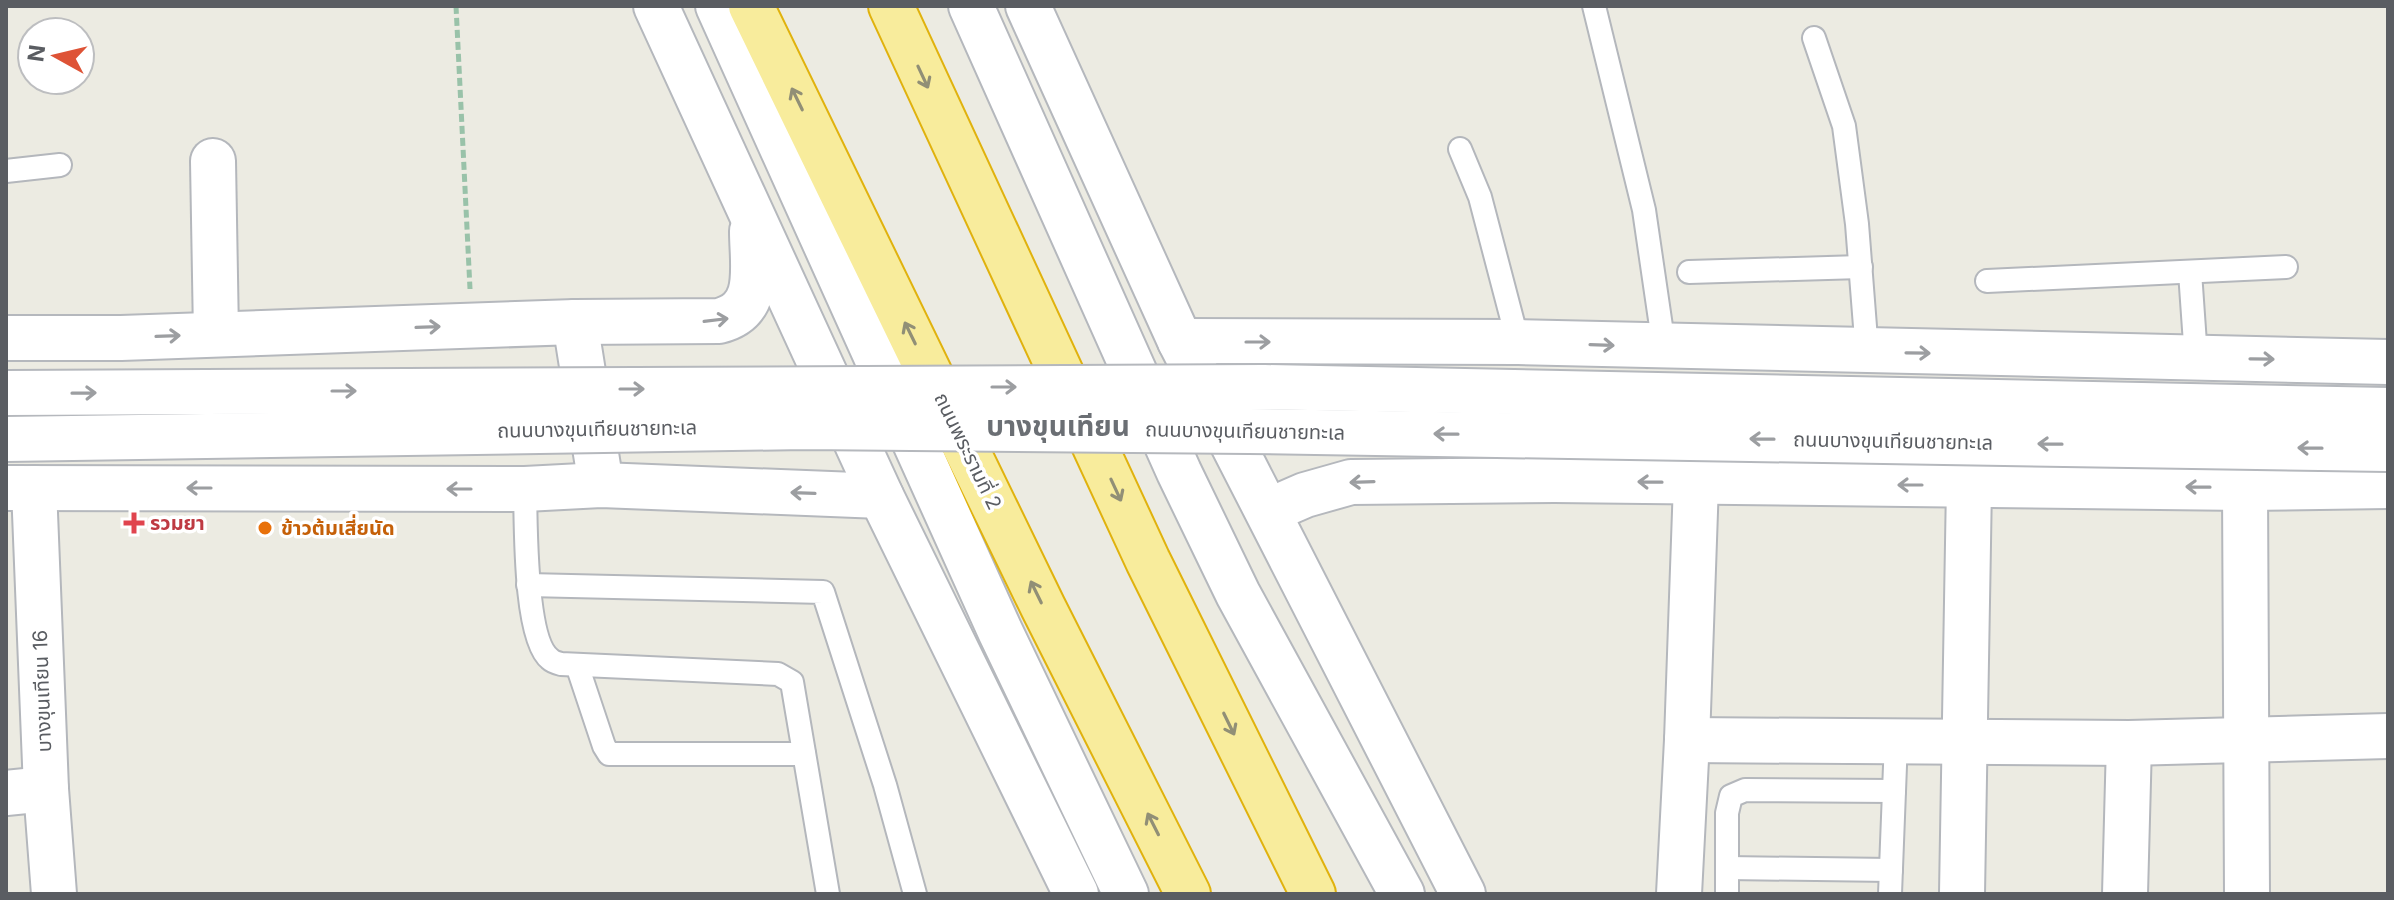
<svg xmlns="http://www.w3.org/2000/svg" width="2394" height="900" viewBox="0 0 2394 900" font-family="Inter,'Noto Sans Thai',sans-serif">
  <rect width="100%" height="100%" fill="#ecebe2"/>
  <g fill="none" stroke-linecap="round" stroke-linejoin="round">
    <defs>
      <g id="service">
        <path d="M 1594,6 L 1644,210 L 1664,347"/>
        <path d="M 1814,38 L 1844,126 L 1857,224 L 1867,352"/>
        <path d="M 1460,149 L 1480,197 L 1518,342"/>
        <path d="M 6,171 L 60,165"/>
        <path d="M 1689,272 L 1861,267"/>
        <path d="M 2190,272 L 2196,358"/>
        <path d="M 1987,281 L 2286,267"/>
        <path d="M 525,489 C 526,522 524,639 550,659 C 553,662 557,663 561,664 L 778,674 L 792,682 L 828,894"/>
        <path d="M 528,585 L 823,592 L 885,785 L 915,894"/>
        <path d="M 577,665 L 604,746 L 609,754 L 804,754"/>
        <path d="M 1727,868 L 1891,870"/>
        <path d="M 1727,894 L 1727,813 L 1731,796 L 1745,790 L 1894,791"/>
        <path d="M 1890,894 L 1896,740"/>
      </g>
      <g id="minor">
        <path d="M 213,161 L 216,334"/>
        <path d="M 34,488 L 46,789 L 54,894"/>
        <path d="M 2245,488 L 2247,894"/>
        <path d="M 1687,740 L 2129,743 L 2388,736"/>
        <path d="M 6,793 L 46,789"/>
        <path d="M 1679,894 L 1687,740 L 1696,483"/>
        <path d="M 1962,894 L 1969,485"/>
        <path d="M 2125,894 L 2129,743"/>
      </g>
      <g id="secondary">
        <path d="M 656,6 L 881,496 L 1076,894"/>
        <path d="M 718,6 L 1000,631 L 1126,894"/>
        <path d="M 971,6 L 1179,472 L 1238,594 L 1402,894"/>
        <path d="M 1028,6 L 1180,341 L 1463,894"/>
        <path d="M 575,322 L 601,485"/>
        <path d="M 6,338 L 121,338 L 575,322 L 719,321 C 763,310 752,267 752,231"/>
        <path d="M 1180,341 L 1518,342 L 2388,362"/>
        <path d="M 6,488 L 525,489 L 601,485 L 881,496"/>
        <path d="M 1268,511 L 1305,495 L 1351,482 L 1554,480 L 2245,488 L 2388,486"/>
      </g>
      <g id="trunk">
        <path d="M 751,6 L 1043,607 L 1188,894"/>
        <path d="M 891,6 L 1148,561 L 1313,894"/>
      </g>
    </defs>
    <!-- service casing -->
    <use href="#service" stroke="#b4b7bc" stroke-width="26"/>
    <!-- minor casing -->
    <use href="#minor" stroke="#b4b7bc" stroke-width="48"/>
    <!-- secondary casing -->
    <use href="#secondary" stroke="#b5b8bd" stroke-width="48"/>
    <!-- trunk casing -->
    <use href="#trunk" stroke="#e0b20e" stroke-width="48"/>
    <!-- path -->
    <path stroke="#99c2a9" stroke-width="5" stroke-dasharray="8 4" stroke-linecap="butt" d="M 456,6 L 470,289"/>
    <!-- service -->
    <use href="#service" stroke="#fff" stroke-width="22"/>
    <!-- minor -->
    <use href="#minor" stroke="#fff" stroke-width="44"/>
    <!-- secondary -->
    <use href="#secondary" stroke="#fff" stroke-width="44"/>
    <!-- trunk -->
    <use href="#trunk" stroke="#f8ec9c" stroke-width="44"/>
    <defs>
      <g id="secondary-bridge">
        <path d="M 6,393 L 1264,387 L 2388,410"/>
        <path d="M 6,439 L 805,427 L 1249,431 L 2388,449"/>
      </g>
    </defs>
    <!-- secondary-bridge casing -->
    <use href="#secondary-bridge" stroke="#b5b8bd" stroke-width="48" stroke-linecap="butt"/>
    <!-- secondary-bridge -->
    <use href="#secondary-bridge" stroke="#fff" stroke-width="44"/>
  </g>
  <!-- one-way arrows -->
  <defs><path id="oneway-shaft" d="M-6 0H5M1.5-3L5.5 0L1.5 3" fill="none" stroke-width="1.6" stroke-linecap="round" stroke-linejoin="round" transform="scale(2)"/></defs>
  <g stroke="#918f76">
    <use href="#oneway-shaft" transform="translate(923 77) rotate(65)"/>
    <use href="#oneway-shaft" transform="translate(797 99) rotate(-116)"/>
    <use href="#oneway-shaft" transform="translate(910 333) rotate(-116)"/>
    <use href="#oneway-shaft" transform="translate(1116 490) rotate(65)"/>
    <use href="#oneway-shaft" transform="translate(1036 592) rotate(-116)"/>
    <use href="#oneway-shaft" transform="translate(1229 724) rotate(64)"/>
    <use href="#oneway-shaft" transform="translate(1153 824) rotate(-117)"/>
  </g>
  <g stroke="#9c9ea1">
    <use href="#oneway-shaft" transform="translate(716 320) rotate(-7)"/>
    <use href="#oneway-shaft" transform="translate(428 327) rotate(-2)"/>
    <use href="#oneway-shaft" transform="translate(168 336) rotate(-2)"/>
    <use href="#oneway-shaft" transform="translate(1258 342)"/>
    <use href="#oneway-shaft" transform="translate(1602 345) rotate(2)"/>
    <use href="#oneway-shaft" transform="translate(1918 353) rotate(1)"/>
    <use href="#oneway-shaft" transform="translate(2262 359) rotate(1)"/>
    <use href="#oneway-shaft" transform="translate(1004 387)"/>
    <use href="#oneway-shaft" transform="translate(632 389)"/>
    <use href="#oneway-shaft" transform="translate(344 391)"/>
    <use href="#oneway-shaft" transform="translate(84 393) rotate(-1)"/>
    <use href="#oneway-shaft" transform="translate(1446 434) rotate(-179)"/>
    <use href="#oneway-shaft" transform="translate(1762 439) rotate(-179)"/>
    <use href="#oneway-shaft" transform="translate(2050 444) rotate(-179)"/>
    <use href="#oneway-shaft" transform="translate(2310 448) rotate(-179)"/>
    <use href="#oneway-shaft" transform="translate(1362 482) rotate(178)"/>
    <use href="#oneway-shaft" transform="translate(1650 482) rotate(-179)"/>
    <use href="#oneway-shaft" transform="translate(1910 485) rotate(-180)"/>
    <use href="#oneway-shaft" transform="translate(2198 487) rotate(-179)"/>
    <use href="#oneway-shaft" transform="translate(199 488) rotate(-180)"/>
    <use href="#oneway-shaft" transform="translate(459 489) rotate(-180)"/>
    <use href="#oneway-shaft" transform="translate(803 493) rotate(-178)"/>
  </g>
  <!-- markers -->
  <path fill="#e0444e" stroke="#fff" stroke-width="3" d="M130 511h8v8h8v8h-8v8h-8v-8h-8v-8h8z"/>
  <circle fill="#e8710a" stroke="#fff" stroke-width="3" cx="265" cy="528" r="8"/>
  <g text-anchor="middle" stroke-width="7" stroke-linejoin="round" paint-order="stroke">
    <!-- street labels -->
    <g font-size="20" fill="#5a5d62" stroke="#fff">
      <text transform="translate(597 429) rotate(-1)" y="7">ถนนบางขุนเทียนชายทะเล</text>
      <text transform="translate(1245 431) rotate(1)" y="7">ถนนบางขุนเทียนชายทะเล</text>
      <text transform="translate(1893 441) rotate(1)" y="7">ถนนบางขุนเทียนชายทะเล</text>
      <text transform="translate(968 451) rotate(64)" y="7">ถนนพระรามที่ 2</text>
      <text transform="translate(42 691) rotate(-92)" y="7">บางขุนเทียน 16</text>
    </g>
    <!-- health labels -->
    <g font-size="20" font-weight="bold" fill="#be3a42" stroke="#fff" text-anchor="start">
      <text x="150" y="530">รวมยา</text>
    </g>
    <!-- food labels -->
    <g font-size="20" font-weight="bold" fill="#c56008" stroke="#fff" text-anchor="start">
      <text x="281" y="535">ข้าวต้มเสี่ยนัด</text>
    </g>
    <!-- district labels -->
    <g font-size="28" font-weight="bold" fill="#6b6f74" stroke="#fff">
      <text x="1058" y="436">บางขุนเทียน</text>
    </g>
  </g>
  <!-- border -->
  <rect width="2394" height="900" fill="none" stroke="#5a5d62" stroke-width="16"/>
  <!-- north arrow -->
  <g transform="translate(56 56) rotate(278)"><circle r="38" fill="#ffffff" stroke="#bdbec0" stroke-width="2"/>
  <path d="M0-6L14 30L0 20L-14 30Z" fill="#de5336"/>
  <text y="-12" font-size="22" font-weight="bold" text-anchor="middle" fill="#5a5d62">N</text>
  </g>
</svg>
